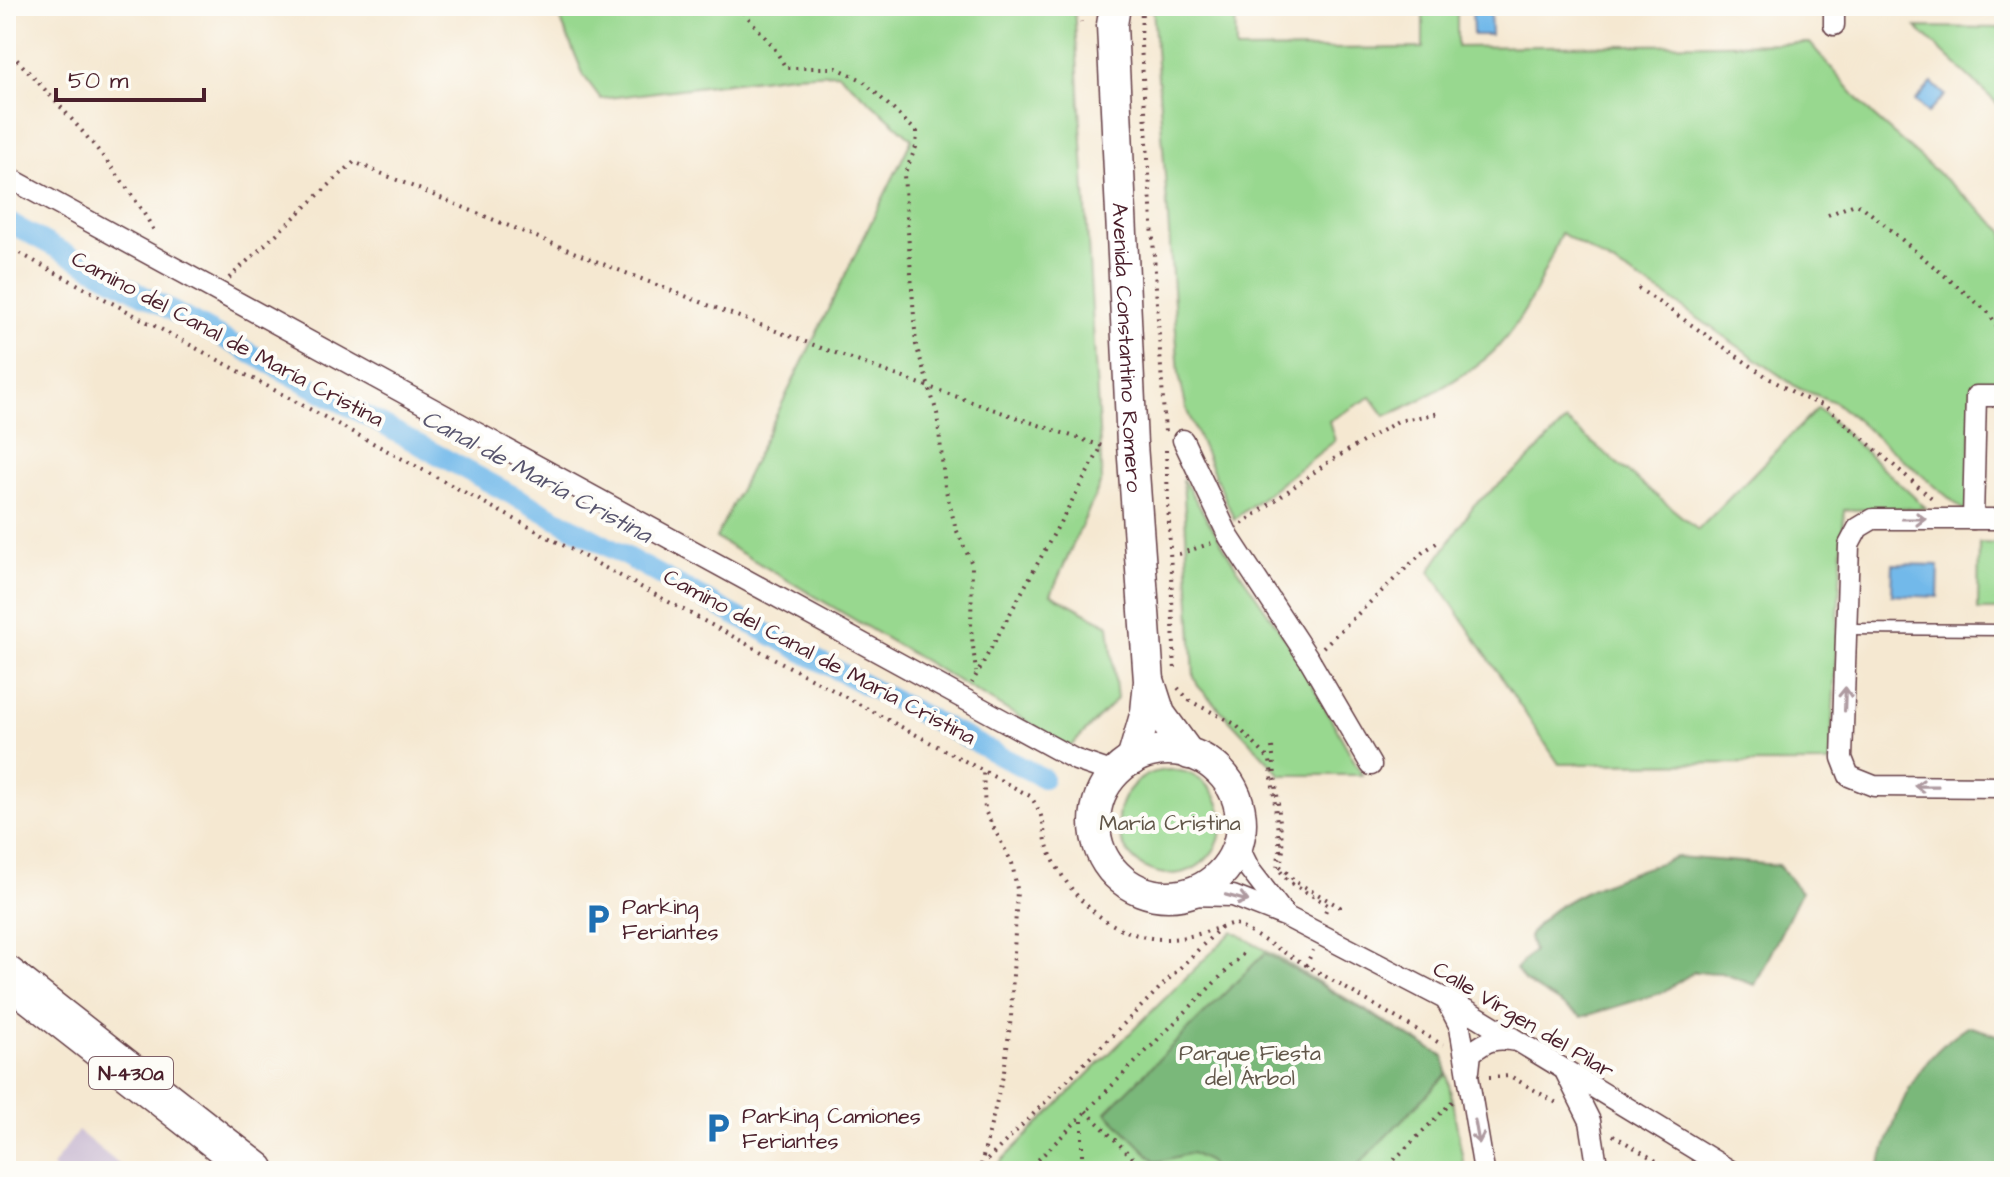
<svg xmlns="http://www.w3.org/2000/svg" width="2010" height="1177" viewBox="0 0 2010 1177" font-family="'Architects Daughter',sans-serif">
  <rect width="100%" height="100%" fill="#fdfcf7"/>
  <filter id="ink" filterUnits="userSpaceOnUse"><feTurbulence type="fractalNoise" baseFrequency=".0125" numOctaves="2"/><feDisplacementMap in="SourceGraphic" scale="16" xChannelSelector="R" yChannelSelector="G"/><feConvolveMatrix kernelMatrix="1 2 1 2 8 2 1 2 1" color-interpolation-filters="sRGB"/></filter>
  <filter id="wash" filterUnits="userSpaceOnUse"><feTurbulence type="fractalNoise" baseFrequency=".006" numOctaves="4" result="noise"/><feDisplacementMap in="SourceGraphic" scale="32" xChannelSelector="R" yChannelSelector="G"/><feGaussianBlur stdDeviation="1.8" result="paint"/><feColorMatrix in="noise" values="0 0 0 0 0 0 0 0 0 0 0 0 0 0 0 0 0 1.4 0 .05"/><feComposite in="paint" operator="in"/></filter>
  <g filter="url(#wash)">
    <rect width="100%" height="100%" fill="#f5e8d1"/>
    <!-- industrial -->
    <path fill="#ccbed4" d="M 78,1131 L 120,1165 L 128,1171 L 57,1171 L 52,1167 Z"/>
    <!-- green -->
    <g fill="#98d88f" stroke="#717c5d" stroke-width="2">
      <path d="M 555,6 L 1074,6 L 1102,480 L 1051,594 L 1109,625 L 1117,699 L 1070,747 L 716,538 L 912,139 L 838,73 L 791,75 L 601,99 L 584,76 Z"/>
      <path d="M 1235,6 L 1236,50 L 1423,48 L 1423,6 L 1457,6 L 1457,47 L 1810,43 L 1872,115 L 2004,231 L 2004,392 L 1972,392 L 1968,514 L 1835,402 L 1798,388 L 1666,296 L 1561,233 C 1544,273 1527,316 1497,348 C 1477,370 1414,405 1385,416 L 1371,397 L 1329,421 L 1335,441 L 1234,519 L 1187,411 L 1179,374 L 1153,7 Z"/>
      <path d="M 1916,27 L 2004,28 L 2004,110 Z"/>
      <path d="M 1818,408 L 1926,508 L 1844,510 L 1830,763 L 1559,764 L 1430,571 L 1474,505 L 1524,464 L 1566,421 L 1698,530 Z"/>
      <path d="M 1183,479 L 1235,565 L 1292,648 L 1362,775 L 1281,775 L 1198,686 L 1194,677 Z"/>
      <path d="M 1979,543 L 2004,544 L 2004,610 L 1978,610 Z"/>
      <circle cx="1170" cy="822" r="52"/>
      <path d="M 1233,931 L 1444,1057 L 1465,1171 L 991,1171 Z"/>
    </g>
    <!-- forest -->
    <g fill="#7ab87a" stroke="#626c52" stroke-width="2">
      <path d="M 1677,857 L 1778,865 L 1801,892 L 1755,985 L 1721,973 L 1694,972 L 1661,993 L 1582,1017 L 1524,981 L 1516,969 L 1533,951 L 1529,937 C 1549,896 1635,872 1677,857 Z"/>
      <path d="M 1265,953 L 1444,1057 L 1447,1074 L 1352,1171 L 1216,1171 L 1209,1162 L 1192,1153 L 1156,1162 L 1106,1112 Z"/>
      <path d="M 1968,1026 L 2004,1037 L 2004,1171 L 1877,1171 C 1900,1108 1909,1064 1968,1026 Z"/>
    </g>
    <!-- water -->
    <g fill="#72b9ea" stroke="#5e6c8a" stroke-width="2">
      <path d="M 1472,6 L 1490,6 L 1491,35 L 1473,35 Z"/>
      <path d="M 1932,83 L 1945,95 L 1928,113 L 1915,101 Z"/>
      <path d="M 1893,564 L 1939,565 L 1938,597 L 1892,595 Z"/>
    </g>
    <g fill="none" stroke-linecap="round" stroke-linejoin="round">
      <!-- canal -->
      <path stroke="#72b9ea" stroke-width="20" d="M 6,221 L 808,655 L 1043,778"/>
    </g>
  </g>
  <g filter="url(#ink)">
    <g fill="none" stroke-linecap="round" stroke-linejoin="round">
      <defs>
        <path id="lane" d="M 1847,629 L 2004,630"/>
        <g id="street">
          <path d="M 1834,6 L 1834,25"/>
          <path d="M 6,176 L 1076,760 L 1114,773"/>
          <path d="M 1183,440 L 1229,537 L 1309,659 L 1371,765"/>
          <path d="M 1973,519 L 1976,396 L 2004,396"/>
          <path d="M 2004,519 L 1873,519 L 1858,528 L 1849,545 L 1842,758 L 1849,776 L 1874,786 L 2004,787"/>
          <path d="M 1237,844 L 1250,870 L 1284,914"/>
          <path d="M 1184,895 L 1233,896 L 1287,917 L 1470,1012 L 1731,1171"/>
          <path d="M 1445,998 L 1460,1027 L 1484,1171"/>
          <path d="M 1469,1071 L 1471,1053 C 1487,1040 1496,1037 1516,1041"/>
          <path d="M 1566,1073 L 1590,1121 L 1598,1171"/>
        </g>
        <g id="secondary">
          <path id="s1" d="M 1115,6 L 1112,25 L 1132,444 L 1149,681 L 1146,712 L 1132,760"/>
          <path d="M 1150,683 L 1160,714 L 1189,754"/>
          <circle cx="1168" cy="823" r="73"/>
        </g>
        <path id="highway" d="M 6,975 L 256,1171"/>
      </defs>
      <!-- lane casing -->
      <use href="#lane" stroke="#643d44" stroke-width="13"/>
      <!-- street casing -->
      <use href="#street" stroke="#643d44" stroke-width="23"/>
      <!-- secondary casing -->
      <use href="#secondary" stroke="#643d44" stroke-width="33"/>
      <!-- highway casing -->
      <use href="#highway" stroke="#643d44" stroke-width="41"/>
      <!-- path -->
      <g stroke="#643d44" stroke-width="4" stroke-dasharray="2 6" stroke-linecap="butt">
        <path d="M 738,6 L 773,46 L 786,68 L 837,68 L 862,80 L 917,132 L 916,147 L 904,175 L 916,345 L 937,413 L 945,487 L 956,529 L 972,564 L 971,629 L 976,672"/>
        <path d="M 1078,6 L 1081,22"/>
        <path d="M 1142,6 L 1141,45 L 1165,433"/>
        <path d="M 6,48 C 60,106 117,164 156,234"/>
        <path d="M 1828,215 L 1855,204 L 1863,207 L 1989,313 L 1996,325 L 2004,353"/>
        <path d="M 6,246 L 1030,796 C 1049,822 1040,829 1050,853 C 1070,898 1111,937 1162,939 C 1187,940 1210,930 1234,923 L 1443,1045"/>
        <path d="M 229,278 L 354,162 C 600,265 848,363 1102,446 L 972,683"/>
        <path d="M 1638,288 L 1767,377 L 1801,397 L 1825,406 L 1934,500"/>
        <path d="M 1166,450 L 1175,672"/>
        <path d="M 1242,524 L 1327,463 L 1398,421 L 1440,413"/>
        <path d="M 1179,554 L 1212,543"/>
        <path d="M 1323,647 L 1423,552 L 1441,540"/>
        <path d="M 1178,688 L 1190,701 L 1235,724 L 1270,760 L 1280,850 L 1277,867 L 1289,882 L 1328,905 L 1324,915"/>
        <path d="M 1272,747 L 1283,850 L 1280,866 L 1296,882 L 1340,907 L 1340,911"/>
        <path d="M 1306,966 L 1313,950"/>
        <path d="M 1489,1077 L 1510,1076 L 1560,1105"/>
        <path d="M 1086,1111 L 1146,1171"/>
        <path d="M 1613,1135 L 1673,1171"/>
        <path d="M 981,1165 L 1004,1072 L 1011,1017 L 1017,889 L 1012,863 L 985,811 L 983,771"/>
        <path d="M 976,1171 L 1221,927"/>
        <path d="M 1027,1171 L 1244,953"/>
        <path d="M 1082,1171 L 1082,1117"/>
        <path d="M 1159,1171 L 1185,1171"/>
        <path d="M 1383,1171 L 1454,1100"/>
      </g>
      <!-- lane -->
      <use href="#lane" stroke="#fff" stroke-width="10"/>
      <!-- street -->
      <use href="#street" stroke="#fff" stroke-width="20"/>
      <!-- secondary -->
      <use href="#secondary" stroke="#fff" stroke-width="30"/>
      <!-- highway -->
      <use href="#highway" stroke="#fff" stroke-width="38"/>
    </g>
    <!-- one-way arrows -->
    <defs><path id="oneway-shaft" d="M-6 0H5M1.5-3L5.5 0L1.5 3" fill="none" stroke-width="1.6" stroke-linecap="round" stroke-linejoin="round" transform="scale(2)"/></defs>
    <g stroke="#ae9aa0">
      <use href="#oneway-shaft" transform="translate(1914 519)"/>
      <use href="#oneway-shaft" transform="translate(1845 699) rotate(-88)"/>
      <use href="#oneway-shaft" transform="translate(1926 786) rotate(-179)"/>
      <use href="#oneway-shaft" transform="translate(1237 898) rotate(15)"/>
      <use href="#oneway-shaft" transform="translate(1477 1132) rotate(80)"/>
    </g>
  </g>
  <!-- icons -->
  <defs>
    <symbol id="parking-bare" viewBox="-9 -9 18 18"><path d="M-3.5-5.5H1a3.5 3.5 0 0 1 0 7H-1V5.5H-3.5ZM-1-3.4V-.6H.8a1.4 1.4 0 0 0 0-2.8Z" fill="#1f6fb2" stroke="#fdfcf7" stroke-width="2.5" paint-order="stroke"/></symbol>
  </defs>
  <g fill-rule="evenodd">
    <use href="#parking-bare" x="576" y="897" width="44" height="44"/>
    <use href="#parking-bare" x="696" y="1106" width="44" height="44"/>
  </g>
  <g text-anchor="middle" stroke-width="8" stroke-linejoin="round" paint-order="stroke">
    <!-- shield labels -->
    <rect fill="#fdfcf7" stroke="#806168" stroke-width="2" x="89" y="1057" width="84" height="32" rx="6"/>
    <g font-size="20" font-weight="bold" fill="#4a1f2b">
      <text x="131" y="1080">N-430a</text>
    </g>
    <!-- street labels -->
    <g font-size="22" fill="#4a1f2b" stroke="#fdfcf7">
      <text transform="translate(228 338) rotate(28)" y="8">Camino del Canal de María Cristina</text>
      <text dy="8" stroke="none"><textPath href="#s1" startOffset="342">Avenida Constantino Romero</textPath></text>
      <text transform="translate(820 656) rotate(28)" y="8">Camino del Canal de María Cristina</text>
      <text transform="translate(1524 1019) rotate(31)" y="8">Calle Virgen del Pilar</text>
    </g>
    <!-- park labels -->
    <g font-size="22" fill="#615649" stroke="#fdfcf7">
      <text x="1170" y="830">María Cristina</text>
      <text x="1250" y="1060">Parque Fiesta<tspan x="1250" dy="25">del Árbol</tspan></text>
    </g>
    <!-- poi labels -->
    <g font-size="22" fill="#4a1f2b" stroke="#fdfcf7" text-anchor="start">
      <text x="622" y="914">Parking<tspan x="622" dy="25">Feriantes</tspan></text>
      <text x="742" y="1123">Parking Camiones<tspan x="742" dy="25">Feriantes</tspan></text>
    </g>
    <!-- water labels -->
    <g font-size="24" font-style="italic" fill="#58556e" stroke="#fdfcf7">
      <text transform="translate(537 476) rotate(28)" y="8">Canal de María Cristina</text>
    </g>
  </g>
  <!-- margin -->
  <rect width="2010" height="1177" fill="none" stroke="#fdfcf7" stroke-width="32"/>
  <!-- scale -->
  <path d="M56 88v12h148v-12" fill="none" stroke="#4a1f2b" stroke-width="4"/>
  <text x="68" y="88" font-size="24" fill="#4a1f2b" stroke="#fdfcf7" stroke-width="6" paint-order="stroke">50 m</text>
</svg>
